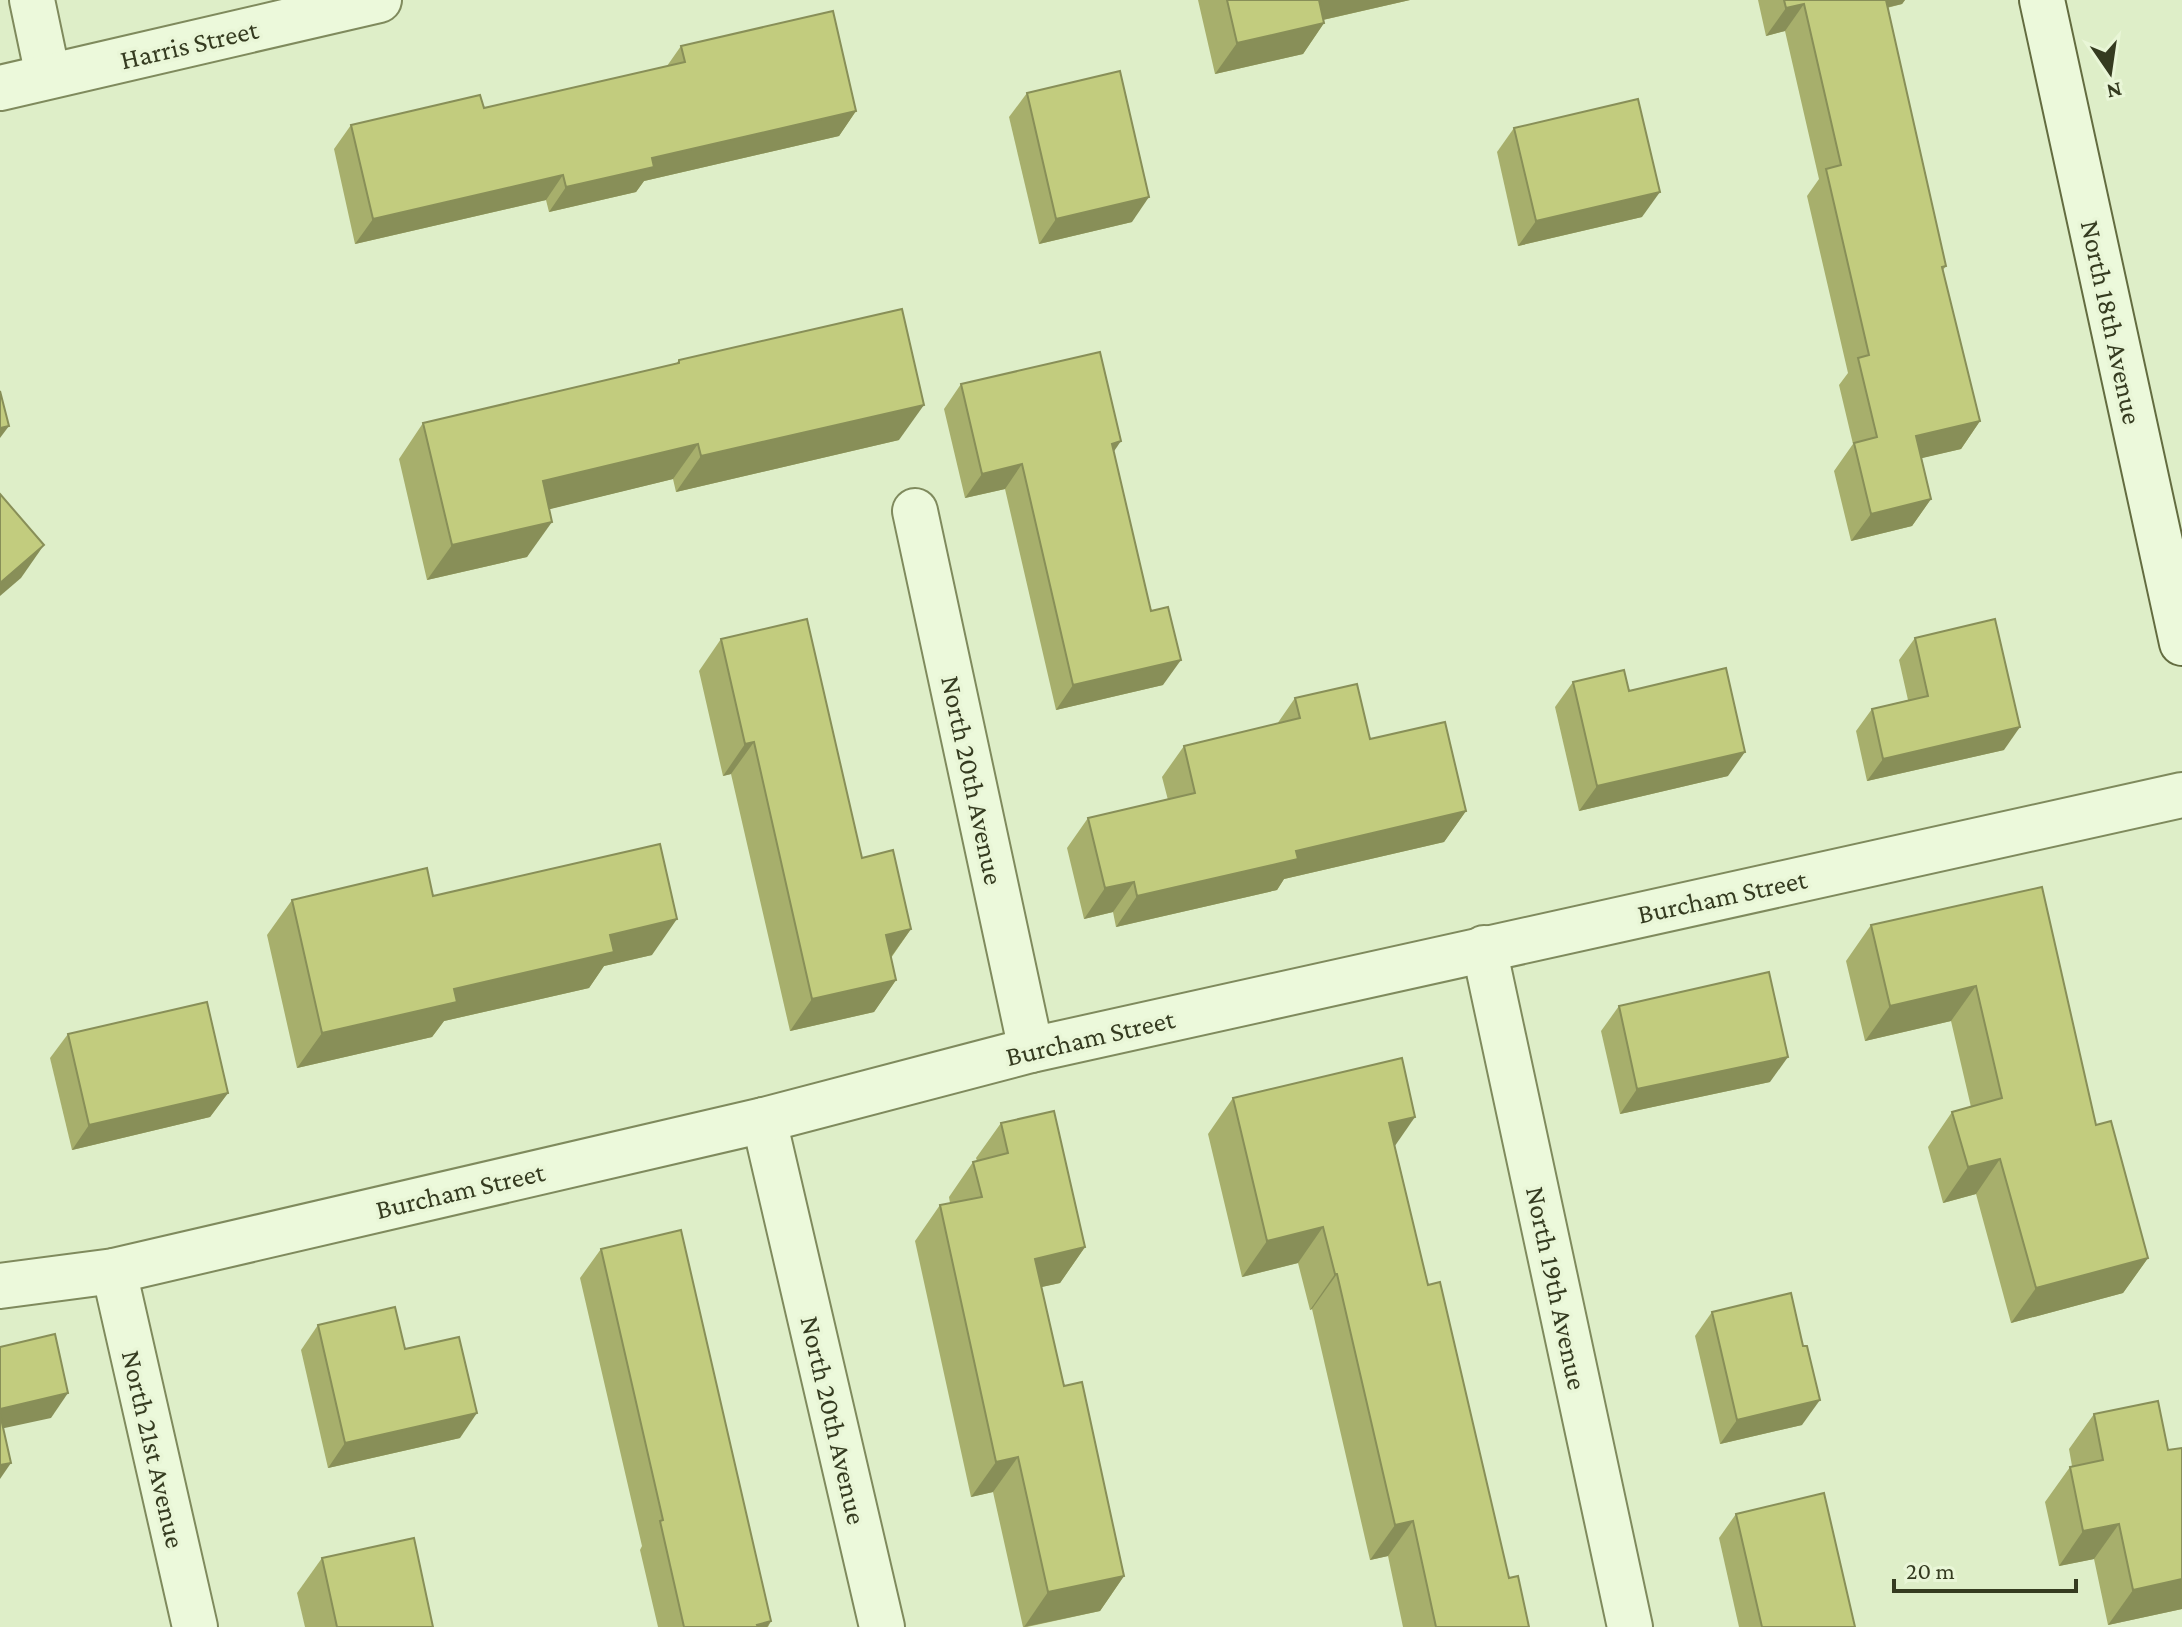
<svg xmlns="http://www.w3.org/2000/svg" width="2182" height="1627" viewBox="0 0 2182 1627" font-family="'Crimson Pro',serif">
  <rect width="100%" height="100%" fill="#deeec8"/>
  <g fill="none" stroke-linecap="round" stroke-linejoin="round">
    <defs>
      <g id="street">
        <path d="M 32,0 L 48,76"/>
        <path d="M 0,88 L 379,0"/>
        <path d="M 915,511 L 1031,1050"/>
        <path d="M 1484,948 L 1630,1627"/>
        <path d="M 764,1120 L 882,1627"/>
        <path d="M 114,1271 L 195,1627"/>
        <path d="M 0,1286 L 114,1271 L 764,1120 L 1031,1050 L 2182,795"/>
      </g>
      <path id="secondary" d="M 2042,0 L 2182,643"/>
    </defs>
    <!-- street casing -->
    <use href="#street" stroke="#7f8a5d" stroke-width="48"/>
    <!-- secondary casing -->
    <use href="#secondary" stroke="#636c40" stroke-width="48"/>
    <!-- street -->
    <use href="#street" stroke="#ecf9db" stroke-width="44"/>
    <!-- secondary -->
    <use href="#secondary" stroke="#ecf9db" stroke-width="44"/>
  </g>
  <!-- wall -->
  <g fill="#a7af6c">
    <path d="M 1198,0 L 1410,0 L 1323,20 L 1324,23 L 1303,54 L 1215,74 Z"/>
    <path d="M 1758,0 L 1905,0 L 1902,4 L 1887,8 L 1946,266 L 1943,270 L 1980,421 L 1961,449 L 1921,458 L 1931,499 L 1912,526 L 1851,541 L 1834,471 L 1853,444 L 1839,385 L 1848,373 L 1807,196 L 1819,179 L 1785,31 L 1766,36 Z"/>
    <path d="M 681,46 L 856,111 L 839,136 L 644,181 L 636,192 L 549,212 L 546,200 L 355,244 L 334,149 L 351,125 L 484,108 L 667,66 Z"/>
    <path d="M 1027,93 L 1132,222 L 1039,244 L 1009,117 Z"/>
    <path d="M 1514,128 L 1642,217 L 1518,246 L 1497,152 Z"/>
    <path d="M 679,360 L 899,440 L 676,492 L 673,479 L 549,509 L 527,557 L 427,580 L 399,459 L 423,423 L 676,364 Z"/>
    <path d="M 961,384 L 1114,452 L 1163,685 L 1056,710 L 1005,489 L 965,498 L 944,409 Z"/>
    <path d="M 1915,638 L 2004,750 L 1867,781 L 1856,731 L 1872,709 L 1908,700 L 1899,660 Z"/>
    <path d="M 721,639 L 862,858 L 911,929 L 891,958 L 896,980 L 874,1012 L 790,1031 L 731,774 L 723,776 L 699,671 Z"/>
    <path d="M 1573,682 L 1629,691 L 1728,776 L 1579,811 L 1555,707 Z"/>
    <path d="M 1295,698 L 1370,739 L 1466,811 L 1444,842 L 1284,879 L 1277,890 L 1116,927 L 1113,912 L 1084,919 L 1067,848 L 1088,818 L 1168,800 L 1162,777 L 1184,746 L 1277,724 Z"/>
    <path d="M 2042,887 L 2096,1125 L 2148,1258 L 2123,1293 L 2011,1323 L 1976,1194 L 1943,1203 L 1928,1147 L 1952,1112 L 1971,1107 L 1951,1021 L 1865,1041 L 1846,961 L 1871,925 Z"/>
    <path d="M 433,896 L 652,955 L 604,966 L 589,988 L 444,1021 L 432,1037 L 297,1068 L 267,935 L 292,900 Z"/>
    <path d="M 1619,1006 L 1770,1082 L 1620,1114 L 1601,1031 Z"/>
    <path d="M 68,1034 L 228,1093 L 210,1117 L 72,1150 L 50,1058 Z"/>
    <path d="M 1233,1098 L 1395,1146 L 1428,1285 L 1509,1578 L 1529,1627 L 1403,1627 L 1388,1556 L 1370,1560 L 1312,1309 L 1310,1310 L 1298,1263 L 1242,1277 L 1208,1134 Z"/>
    <path d="M 1001,1123 L 1085,1247 L 1060,1283 L 1041,1287 L 1064,1386 L 1124,1576 L 1100,1611 L 1027,1627 L 1023,1627 L 993,1492 L 971,1497 L 915,1241 L 940,1205 L 950,1203 L 949,1197 L 973,1162 L 977,1161 L 976,1158 Z"/>
    <path d="M 601,1249 L 771,1621 L 768,1627 L 658,1627 L 640,1550 L 642,1546 L 580,1278 Z"/>
    <path d="M 1712,1312 L 1802,1425 L 1720,1444 L 1695,1336 Z"/>
    <path d="M 318,1325 L 405,1349 L 460,1438 L 328,1468 L 301,1350 Z"/>
    <path d="M 2094,1414 L 2182,1609 L 2108,1625 L 2094,1559 L 2059,1566 L 2045,1502 L 2070,1467 L 2072,1466 L 2069,1449 Z"/>
    <path d="M 1736,1514 L 1855,1627 L 1739,1627 L 1719,1538 Z"/>
    <path d="M 322,1558 L 433,1627 L 305,1627 L 297,1593 Z"/>
  </g>
  <!-- shaded-wall -->
  <g fill="#888f58">
    <path d="M 1315,0 L 1410,0 L 1296,26 Z"/>
    <path d="M 1872,0 L 1905,0 L 1902,4 L 1863,13 Z"/>
    <path d="M 1804,4 L 1785,31 L 1766,36 L 1786,8 Z"/>
    <path d="M 1324,23 L 1303,54 L 1215,74 L 1237,43 Z"/>
    <path d="M 856,111 L 839,136 L 644,181 L 636,192 L 549,212 L 566,187 L 652,158 Z"/>
    <path d="M 563,175 L 546,200 L 355,244 L 373,219 Z"/>
    <path d="M 1660,192 L 1642,217 L 1518,246 L 1536,221 Z"/>
    <path d="M 1149,197 L 1132,222 L 1039,244 L 1056,219 Z"/>
    <path d="M 924,405 L 899,440 L 676,492 L 701,456 Z"/>
    <path d="M 1980,421 L 1961,449 L 1897,464 L 1916,436 Z"/>
    <path d="M 9,426 L 0,438 L 0,428 Z"/>
    <path d="M 1121,441 L 1104,466 L 1112,444 Z"/>
    <path d="M 698,444 L 673,479 L 518,517 L 543,481 Z"/>
    <path d="M 1022,464 L 1005,489 L 965,498 L 982,474 Z"/>
    <path d="M 1931,499 L 1912,526 L 1851,541 L 1871,514 Z"/>
    <path d="M 552,522 L 527,557 L 427,580 L 452,545 Z"/>
    <path d="M 44,545 L 21,578 L 0,596 L 0,583 Z"/>
    <path d="M 1181,660 L 1163,685 L 1056,710 L 1073,685 Z"/>
    <path d="M 2020,727 L 2004,750 L 1867,781 L 1883,759 Z"/>
    <path d="M 754,742 L 731,774 L 723,776 L 745,744 Z"/>
    <path d="M 1745,752 L 1728,776 L 1579,811 L 1597,786 Z"/>
    <path d="M 1466,811 L 1444,842 L 1284,879 L 1277,890 L 1116,927 L 1137,896 L 1296,851 Z"/>
    <path d="M 1134,882 L 1113,912 L 1084,919 L 1105,888 Z"/>
    <path d="M 677,919 L 652,955 L 604,966 L 589,988 L 444,1021 L 432,1037 L 297,1068 L 322,1033 L 454,989 L 610,935 Z"/>
    <path d="M 911,929 L 888,961 L 886,935 Z"/>
    <path d="M 896,980 L 874,1012 L 790,1031 L 812,999 Z"/>
    <path d="M 1976,986 L 1951,1021 L 1865,1041 L 1890,1006 Z"/>
    <path d="M 1788,1057 L 1770,1082 L 1620,1114 L 1637,1089 Z"/>
    <path d="M 228,1093 L 210,1117 L 72,1150 L 89,1125 Z"/>
    <path d="M 1415,1117 L 1390,1153 L 1389,1123 Z"/>
    <path d="M 2000,1159 L 1976,1194 L 1943,1203 L 1968,1167 Z"/>
    <path d="M 1323,1227 L 1298,1263 L 1242,1277 L 1267,1241 Z"/>
    <path d="M 1085,1247 L 1060,1283 L 1010,1294 L 1035,1259 Z"/>
    <path d="M 2148,1258 L 2123,1293 L 2011,1323 L 2036,1288 Z"/>
    <path d="M 1335,1274 L 1337,1274 L 1312,1309 L 1310,1310 Z"/>
    <path d="M 68,1393 L 51,1418 L 0,1429 L 0,1409 Z"/>
    <path d="M 1820,1400 L 1802,1425 L 1720,1444 L 1737,1420 Z"/>
    <path d="M 477,1413 L 460,1438 L 328,1468 L 345,1443 Z"/>
    <path d="M 1018,1457 L 993,1492 L 971,1497 L 996,1462 Z"/>
    <path d="M 11,1463 L 0,1479 L 0,1465 Z"/>
    <path d="M 1413,1521 L 1388,1556 L 1370,1560 L 1395,1525 Z"/>
    <path d="M 2119,1524 L 2094,1559 L 2059,1566 L 2083,1531 Z"/>
    <path d="M 1124,1576 L 1100,1611 L 1024,1627 L 1048,1592 Z"/>
    <path d="M 2182,1579 L 2182,1609 L 2108,1625 L 2133,1590 Z"/>
    <path d="M 771,1621 L 767,1627 L 756,1627 L 757,1625 Z"/>
  </g>
  <!-- building -->
  <g fill="#c2cc7e" stroke="#888f58" stroke-width="2">
    <path d="M 1227,0 L 1319,0 L 1324,23 L 1237,43 Z"/>
    <path d="M 1784,0 L 1886,0 L 1946,266 L 1942,267 L 1980,421 L 1916,436 L 1931,499 L 1871,514 L 1854,443 L 1877,437 L 1858,358 L 1869,355 L 1826,169 L 1841,165 L 1804,4 L 1786,8 Z"/>
    <path d="M 833,11 L 856,111 L 652,158 L 654,167 L 566,187 L 563,175 L 373,219 L 351,125 L 480,95 L 484,108 L 685,62 L 681,46 Z"/>
    <path d="M 1120,71 L 1149,197 L 1056,219 L 1027,93 Z"/>
    <path d="M 1638,99 L 1660,192 L 1536,221 L 1514,128 Z"/>
    <path d="M 902,309 L 924,405 L 701,456 L 698,444 L 543,481 L 552,522 L 452,545 L 423,423 L 679,363 L 679,360 Z"/>
    <path d="M 1100,352 L 1121,441 L 1112,444 L 1151,611 L 1168,607 L 1181,660 L 1073,685 L 1022,464 L 982,474 L 961,384 Z"/>
    <path d="M 0,391 L 9,426 L 0,428 Z"/>
    <path d="M 0,494 L 44,545 L 0,583 Z"/>
    <path d="M 807,619 L 862,858 L 893,850 L 911,929 L 886,935 L 896,980 L 812,999 L 754,742 L 745,744 L 721,639 Z"/>
    <path d="M 1995,619 L 2020,727 L 1883,759 L 1872,709 L 1928,696 L 1915,638 Z"/>
    <path d="M 1726,668 L 1745,752 L 1597,786 L 1573,682 L 1624,670 L 1629,691 Z"/>
    <path d="M 1357,684 L 1370,739 L 1445,722 L 1466,811 L 1296,851 L 1298,859 L 1137,896 L 1134,882 L 1105,888 L 1088,818 L 1195,793 L 1184,746 L 1300,718 L 1295,698 Z"/>
    <path d="M 660,844 L 677,919 L 610,935 L 614,952 L 454,989 L 457,1002 L 322,1033 L 292,900 L 427,868 L 433,896 Z"/>
    <path d="M 2042,887 L 2096,1125 L 2111,1121 L 2148,1258 L 2036,1288 L 2000,1159 L 1968,1167 L 1952,1112 L 2002,1098 L 1976,986 L 1890,1006 L 1871,925 Z"/>
    <path d="M 1769,972 L 1788,1057 L 1637,1089 L 1619,1006 Z"/>
    <path d="M 207,1002 L 228,1093 L 89,1125 L 68,1034 Z"/>
    <path d="M 1402,1058 L 1415,1117 L 1389,1123 L 1428,1285 L 1440,1282 L 1509,1578 L 1518,1576 L 1529,1627 L 1436,1627 L 1413,1521 L 1395,1525 L 1337,1274 L 1335,1274 L 1323,1227 L 1267,1241 L 1233,1098 Z"/>
    <path d="M 1054,1111 L 1085,1247 L 1035,1259 L 1064,1386 L 1082,1382 L 1124,1576 L 1048,1592 L 1018,1457 L 996,1462 L 940,1205 L 982,1197 L 973,1162 L 1008,1153 L 1001,1123 Z"/>
    <path d="M 681,1230 L 771,1621 L 757,1625 L 758,1627 L 684,1627 L 660,1521 L 663,1520 L 601,1249 Z"/>
    <path d="M 1791,1293 L 1803,1346 L 1807,1346 L 1820,1400 L 1737,1420 L 1712,1312 Z"/>
    <path d="M 395,1307 L 405,1349 L 459,1337 L 477,1413 L 345,1443 L 318,1325 Z"/>
    <path d="M 55,1334 L 68,1393 L 0,1409 L 0,1347 Z"/>
    <path d="M 2158,1401 L 2168,1450 L 2182,1448 L 2182,1579 L 2133,1590 L 2119,1524 L 2083,1531 L 2070,1467 L 2103,1460 L 2094,1414 Z"/>
    <path d="M 0,1414 L 11,1463 L 0,1465 Z"/>
    <path d="M 1824,1493 L 1855,1627 L 1762,1627 L 1736,1514 Z"/>
    <path d="M 414,1538 L 433,1627 L 337,1627 L 322,1558 Z"/>
  </g>
  <g text-anchor="middle" stroke-width="7" stroke-linejoin="round" paint-order="stroke">
    <!-- street labels -->
    <g font-size="28" fill="#353b20" stroke="#e9f6d7">
      <text transform="translate(189 44) rotate(-13)" y="10">Harris Street</text>
      <text transform="translate(2112 322) rotate(78)" y="10">North 18th Avenue</text>
      <text transform="translate(973 780) rotate(78)" y="10">North 20th Avenue</text>
      <text transform="translate(1722 896) rotate(-12)" y="10">Burcham Street</text>
      <text transform="translate(1090 1037) rotate(-13)" y="10">Burcham Street</text>
      <text transform="translate(460 1190) rotate(-13)" y="10">Burcham Street</text>
      <text transform="translate(1557 1288) rotate(78)" y="10">North 19th Avenue</text>
      <text transform="translate(834 1420) rotate(77)" y="10">North 20th Avenue</text>
      <text transform="translate(154 1449) rotate(77)" y="10">North 21st Avenue</text>
    </g>
  </g>
  <!-- north arrow -->
  <g transform="translate(2110 72) rotate(167)" stroke="#e9f6d7" stroke-width="6" paint-order="stroke">
  <path d="M0-6L14 30L0 20L-14 30Z" fill="#353b20"/>
  <text y="-12" font-size="22" font-weight="bold" text-anchor="middle" fill="#353b20">N</text>
  </g>
  <!-- scale -->
  <path d="M1894 1579v12h182v-12" fill="none" stroke="#353b20" stroke-width="4"/>
  <text x="1906" y="1579" font-size="24" fill="#353b20" stroke="#e9f6d7" stroke-width="6" paint-order="stroke">20 m</text>
</svg>
